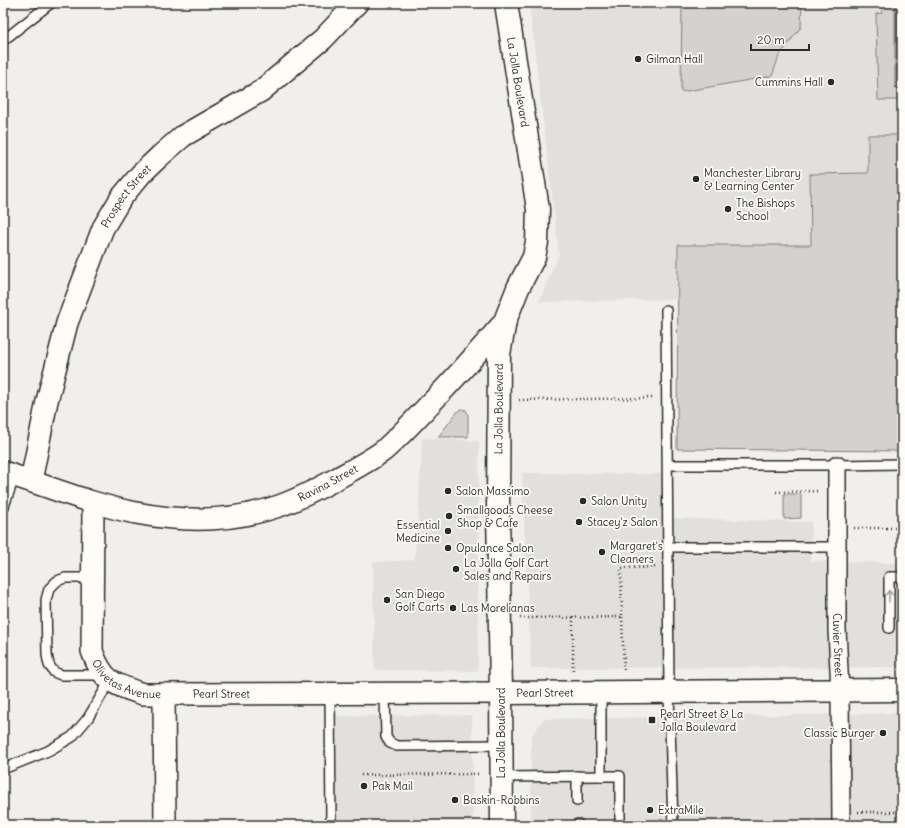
<svg xmlns="http://www.w3.org/2000/svg" width="905" height="828" viewBox="0 0 905 828" font-family="Delius,sans-serif">
  <rect width="100%" height="100%" fill="#f0efeb"/>
  <filter id="ink" filterUnits="userSpaceOnUse"><feTurbulence type="fractalNoise" baseFrequency=".025" numOctaves="2"/><feDisplacementMap in="SourceGraphic" scale="8" xChannelSelector="R" yChannelSelector="G"/><feConvolveMatrix kernelMatrix="1 2 1 2 8 2 1 2 1" color-interpolation-filters="sRGB"/></filter>
  <g filter="url(#ink)">
    <!-- built -->
    <g fill="#e1e0dc">
      <path d="M 529,3 L 902,3 L 902,451 L 677,449 L 677,299 L 539,302 L 559,254 Z"/>
      <path d="M 422,438 L 479,441 L 478,671 L 375,670 L 373,562 L 414,560 L 418,525 Z"/>
      <path d="M 522,473 L 664,474 L 664,518 L 811,522 L 811,561 L 902,563 L 902,667 L 531,668 Z"/>
      <path d="M 902,713 L 902,825 L 531,825 L 531,736 L 544,719 Z"/>
      <path d="M 472,715 L 473,825 L 337,825 L 337,716 Z"/>
    </g>
    <!-- green -->
    <g fill="#d3d2cf" stroke="#7f7e7d">
      <path d="M 682,3 L 802,3 L 801,27 L 779,56 L 772,76 L 681,92 Z"/>
      <path d="M 882,3 L 902,3 L 902,100 L 878,100 L 876,14 L 882,13 Z"/>
      <path d="M 868,135 L 902,135 L 902,451 L 677,449 L 678,245 L 811,245 L 810,174 L 868,173 Z"/>
      <path d="M 461,409 L 466,410 L 468,414 L 468,437 L 438,437 L 458,411 Z"/>
      <path d="M 784,494 L 801,494 L 801,518 L 784,519 Z"/>
    </g>
    <!-- water -->
    <rect fill="#aaa9a7" stroke="#777775" x="895" y="3" width="7" height="85"/>
    <g fill="none" stroke-linecap="round" stroke-linejoin="round">
      <defs>
        <g id="service">
          <path d="M 5,39 L 51,3"/>
          <path d="M 666,310 L 669,692 L 673,825"/>
          <path d="M 668,465 L 837,465 L 902,464"/>
          <path d="M 3,509 L 15,475"/>
          <path d="M 668,547 L 838,547"/>
          <path d="M 93,578 L 65,578 L 57,581 L 49,589 L 46,600 L 47,655 L 49,665 L 54,672 L 61,675 L 103,675"/>
          <path d="M 889,628 L 889,577 L 902,577"/>
          <path d="M 330,694 L 331,825"/>
          <path d="M 385,694 L 386,737 L 390,743 L 397,746 L 501,745"/>
          <path d="M 3,769 L 48,751 L 72,737 L 88,718 L 110,681"/>
          <path d="M 601,776 L 620,776 L 620,825"/>
          <path d="M 502,777 L 601,776 L 601,693"/>
          <path d="M 577,801 L 577,776"/>
          <path d="M 578,824 L 578,825"/>
        </g>
        <g id="minor">
          <path id="s1" d="M 837,465 L 837,629 L 840,691 L 841,825"/>
        </g>
        <g id="tertiary">
          <path id="s2" d="M 3,472 C 47,486 90,504 136,513 C 183,522 233,522 279,506 C 299,499 318,489 336,479 C 352,470 369,461 383,451 C 399,437 414,421 428,406 C 455,379 480,350 505,321"/>
          <path id="s3" d="M 31,481 L 47,401 L 67,323 L 103,228 L 121,198 L 141,174 L 160,156 L 183,136 L 261,91 L 323,39 L 357,3"/>
          <path id="s4" d="M 93,503 L 92,651 C 103,682 113,684 143,694 L 501,693"/>
          <path d="M 164,694 L 165,825"/>
        </g>
        <g id="secondary">
          <path id="s5" d="M 501,693 L 498,507 L 499,354 L 505,321 L 518,288 L 534,257 L 537,242 L 538,209 L 506,3"/>
        </g>
        <g id="primary">
          <path id="s6" d="M 502,825 L 501,693 L 902,690"/>
        </g>
      </defs>
      <!-- service casing -->
      <use href="#service" stroke="#2b2b2b" stroke-width="12"/>
      <!-- minor casing -->
      <use href="#minor" stroke="#2b2b2b" stroke-width="20"/>
      <!-- tertiary casing -->
      <use href="#tertiary" stroke="#2b2b2b" stroke-width="24"/>
      <!-- secondary casing -->
      <use href="#secondary" stroke="#2b2b2b" stroke-width="25"/>
      <!-- primary casing -->
      <use href="#primary" stroke="#2b2b2b" stroke-width="25"/>
      <!-- path -->
      <g stroke="#2b2b2b" stroke-width="2.5" stroke-dasharray="1 3" stroke-linecap="butt">
        <path d="M 519,400 L 654,398"/>
        <path d="M 776,492 L 819,491"/>
        <path d="M 854,528 L 902,528"/>
        <path d="M 573,617 L 573,673"/>
        <path d="M 622,617 L 624,672"/>
        <path d="M 520,618 L 622,617 L 621,568 L 655,567"/>
        <path d="M 361,775 L 481,774"/>
        <path d="M 858,812 L 902,812"/>
      </g>
      <!-- service -->
      <use href="#service" stroke="#fdfcf7" stroke-width="9"/>
      <!-- minor -->
      <use href="#minor" stroke="#fdfcf7" stroke-width="17"/>
      <!-- tertiary -->
      <use href="#tertiary" stroke="#fdfcf7" stroke-width="21"/>
      <!-- secondary -->
      <use href="#secondary" stroke="#fdfcf7" stroke-width="22"/>
      <!-- primary -->
      <use href="#primary" stroke="#fdfcf7" stroke-width="22"/>
    </g>
    <!-- one-way arrows -->
    <defs><path id="oneway-shaft" d="M-6 0H5M1.5-3L5.5 0L1.5 3" fill="none" stroke-width="1.6" stroke-linecap="round" stroke-linejoin="round"/></defs>
    <use stroke="#9e9e9b" href="#oneway-shaft" transform="translate(889 596) rotate(-90)"/>
  </g>
  <!-- markers -->
  <g fill="#2b2b2b" stroke="#fdfcf7" stroke-width="1.5">
    <circle cx="638" cy="59" r="4"/>
    <circle cx="831" cy="82" r="4"/>
    <circle cx="696" cy="179" r="4"/>
    <circle cx="728" cy="209" r="4"/>
    <circle cx="448" cy="491" r="4"/>
    <circle cx="583" cy="501" r="4"/>
    <circle cx="449" cy="516" r="4"/>
    <circle cx="579" cy="522" r="4"/>
    <circle cx="448" cy="531" r="4"/>
    <circle cx="448" cy="548" r="4"/>
    <circle cx="602" cy="552" r="4"/>
    <circle cx="456" cy="569" r="4"/>
    <circle cx="387" cy="600" r="4"/>
    <circle cx="453" cy="608" r="4"/>
    <rect x="648" y="716" width="8" height="8" rx="2"/>
    <circle cx="883" cy="733" r="4"/>
    <circle cx="364" cy="786" r="4"/>
    <circle cx="455" cy="800" r="4"/>
    <circle cx="650" cy="810" r="4"/>
  </g>
  <g text-anchor="middle" stroke-width="3.5" stroke-linejoin="round" paint-order="stroke">
    <!-- poi labels -->
    <g font-size="11" fill="#2b2b2b" stroke="#fdfcf7" text-anchor="start">
      <text x="646" y="63">Gilman Hall</text>
      <text x="823" y="86" text-anchor="end">Cummins Hall</text>
      <text x="704" y="177">Manchester Library<tspan x="704" dy="13">&amp; Learning Center</tspan></text>
      <text x="736" y="207">The Bishops<tspan x="736" dy="13">School</tspan></text>
      <text x="456" y="495">Salon Massimo</text>
      <text x="591" y="505">Salon Unity</text>
      <text x="457" y="514">Smallgoods Cheese<tspan x="457" dy="13">Shop &amp; Cafe</tspan></text>
      <text x="587" y="526">Stacey'z Salon</text>
      <text x="440" y="529" text-anchor="end">Essential<tspan x="440" dy="13">Medicine</tspan></text>
      <text x="610" y="550">Margaret's<tspan x="610" dy="13">Cleaners</tspan></text>
      <text x="456" y="552">Opulance Salon</text>
      <text x="464" y="567">La Jolla Golf Cart<tspan x="464" dy="13">Sales and Repairs</tspan></text>
      <text x="395" y="598">San Diego<tspan x="395" dy="13">Golf Carts</tspan></text>
      <text x="461" y="612">Las Morelianas</text>
      <text x="660" y="718">Pearl Street &amp; La<tspan x="660" dy="13">Jolla Boulevard</tspan></text>
      <text x="875" y="737" text-anchor="end">Classic Burger</text>
      <text x="372" y="790">Pak Mail</text>
      <text x="463" y="804">Baskin-Robbins</text>
      <text x="658" y="814">ExtraMile</text>
    </g>
    <!-- street labels -->
    <g font-size="11" fill="#2b2b2b" stroke="#fdfcf7">
      <text transform="translate(518 82) rotate(81)" y="4">La Jolla Boulevard</text>
      <text dy="4" stroke="none"><textPath href="#s3" startOffset="303">Prospect Street</textPath></text>
      <text dy="4" stroke="none"><textPath href="#s5" startOffset="284">La Jolla Boulevard</textPath></text>
      <text dy="4" stroke="none"><textPath href="#s2" startOffset="338">Ravina Street</textPath></text>
      <text dy="4" stroke="none"><textPath href="#s1" startOffset="180">Cuvier Street</textPath></text>
      <text dy="4" stroke="none"><textPath href="#s4" startOffset="197">Olivetas Avenue</textPath></text>
      <text dy="4" stroke="none"><textPath href="#s6" startOffset="176">Pearl Street</textPath></text>
      <text dy="4" stroke="none"><textPath href="#s4" startOffset="297">Pearl Street</textPath></text>
      <text transform="translate(501 733) rotate(-90)" y="4">La Jolla Boulevard</text>
    </g>
  </g>
  <!-- margin -->
  <rect width="905" height="828" fill="none" stroke="#fdfcf7" stroke-width="16"/>
  <rect x="8" y="8" width="889" height="812" fill="none" stroke="#2b2b2b" stroke-width="1.5" filter="url(#ink)"/>
  <!-- scale -->
  <path d="M751 44v6h58v-6" fill="none" stroke="#2b2b2b" stroke-width="2"/>
  <text x="757" y="44" font-size="12" fill="#2b2b2b" stroke="#fdfcf7" stroke-width="3" paint-order="stroke">20 m</text>
</svg>
